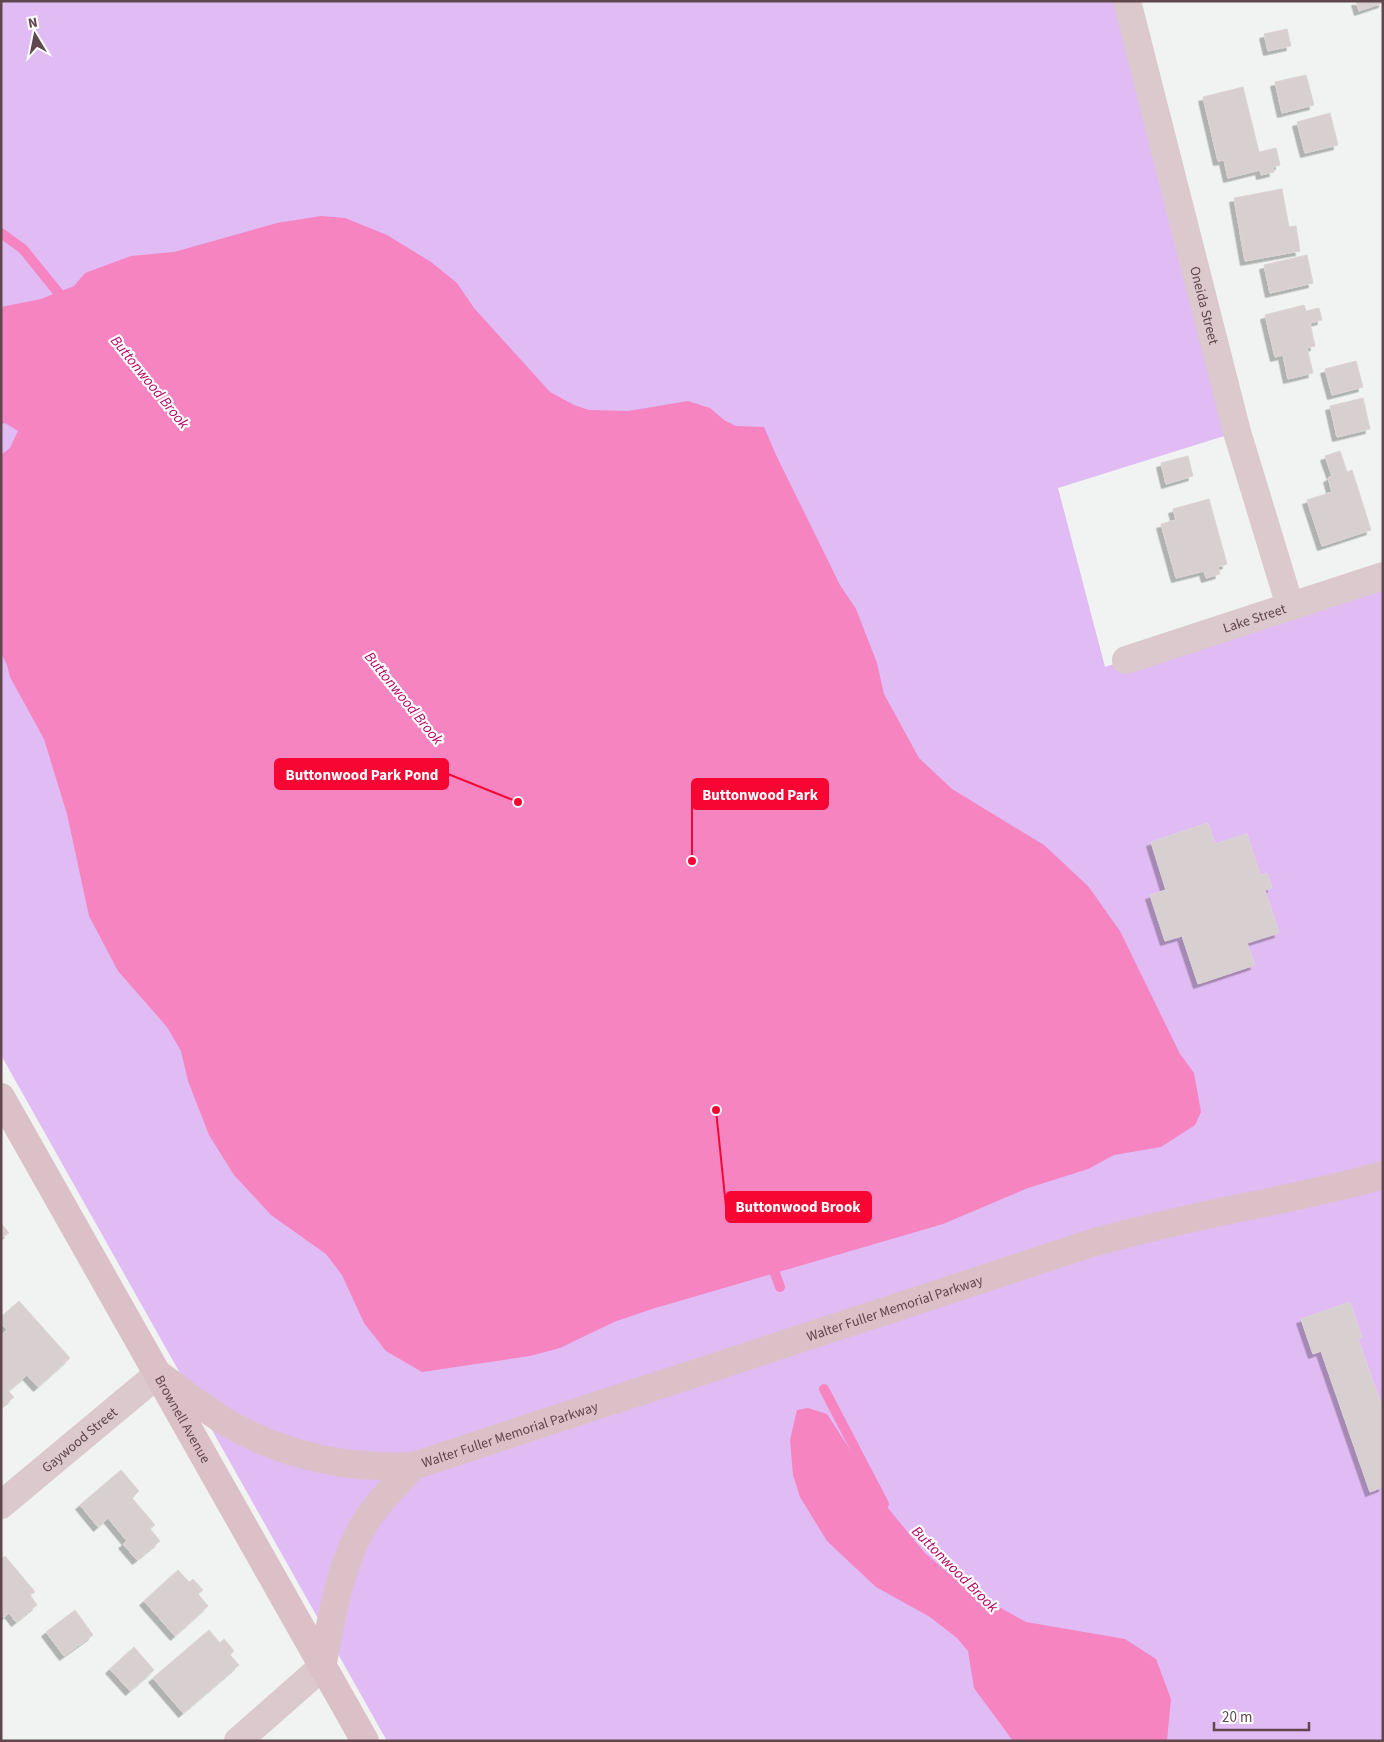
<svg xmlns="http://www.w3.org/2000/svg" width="1384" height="1742" viewBox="0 0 1384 1742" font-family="'Source Sans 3',sans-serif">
  <defs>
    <filter id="shadow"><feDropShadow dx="-4.5" dy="4.5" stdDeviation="0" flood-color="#0004"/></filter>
  </defs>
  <rect width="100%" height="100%" fill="#f0f3f1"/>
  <!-- green -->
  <path fill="#e0bbf4" d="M 1,1 L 1127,1 L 1237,432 L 1058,488 L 1105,667 L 1290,606 L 1383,590 L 1383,1741 L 387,1741 L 1,1055 Z"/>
  <!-- water -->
  <g fill="#f584c1">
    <path d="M 321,216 L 345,218 L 387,235 L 431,262 L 457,283 L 474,308 L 550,392 L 574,405 L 589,410 L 628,411 L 688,401 L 710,408 L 724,420 L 736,426 L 764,427 L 777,457 L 840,585 L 856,609 L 877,663 L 884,694 L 919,758 L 952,789 L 1044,845 L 1088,886 L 1120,931 L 1180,1054 L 1194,1073 L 1201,1112 L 1195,1125 L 1161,1147 L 1114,1155 L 1088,1169 L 1028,1188 L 943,1224 L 652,1309 L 614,1322 L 560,1348 L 530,1356 L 422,1372 L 386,1351 L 364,1323 L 342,1275 L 326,1254 L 271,1215 L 234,1175 L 209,1135 L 188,1081 L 181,1051 L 167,1027 L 118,971 L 89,916 L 67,814 L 44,739 L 10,677 L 7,665 L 1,653 L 1,455 L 10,448 L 18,431 L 5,423 L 1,424 L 1,307 L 41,299 L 74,286 L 85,273 L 131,256 L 174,252 L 277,223 Z"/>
    <path d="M 808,1408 L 827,1414 L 887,1507 L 925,1553 L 968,1590 L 1026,1622 L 1125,1639 L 1156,1659 L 1171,1699 L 1167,1741 L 1013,1741 L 974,1688 L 968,1651 L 957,1638 L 930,1617 L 876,1587 L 827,1541 L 800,1497 L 793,1475 L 790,1440 L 797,1410 Z"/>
  </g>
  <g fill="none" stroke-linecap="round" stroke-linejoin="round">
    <!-- stream -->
    <g stroke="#f584c1" stroke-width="10">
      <path d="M 1,233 L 23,249 L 65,301"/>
      <path d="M 771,1262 L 780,1287"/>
      <path d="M 824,1389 L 884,1504"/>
    </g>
  </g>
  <!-- building -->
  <g fill="#d8cfd1" stroke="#dcd4d4" filter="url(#shadow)">
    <path d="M 1356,1 L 1383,1 L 1383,3 L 1359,11 Z"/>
    <path d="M 1287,29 L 1291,46 L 1268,51 L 1264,34 Z"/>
    <path d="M 1306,75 L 1314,105 L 1282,113 L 1275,82 Z"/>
    <path d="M 1243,87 L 1259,152 L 1276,148 L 1280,165 L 1273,167 L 1274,172 L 1261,175 L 1260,170 L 1228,178 L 1224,160 L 1218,161 L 1203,97 Z"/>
    <path d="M 1330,113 L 1338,145 L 1305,153 L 1297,122 Z"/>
    <path d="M 1282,189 L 1289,227 L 1296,226 L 1300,251 L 1245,261 L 1234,198 Z"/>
    <path d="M 1307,255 L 1313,283 L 1270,293 L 1264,265 Z"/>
    <path d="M 1304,305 L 1306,311 L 1319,308 L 1322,320 L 1310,323 L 1315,346 L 1307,348 L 1313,373 L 1288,379 L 1283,355 L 1275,357 L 1265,315 Z"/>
    <path d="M 1356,361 L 1363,387 L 1332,395 L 1325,369 Z"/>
    <path d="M 1363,398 L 1370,429 L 1337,437 L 1330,406 Z"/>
    <path d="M 1340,451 L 1347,472 L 1352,470 L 1371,530 L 1322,546 L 1307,500 L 1332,492 L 1328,478 L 1332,476 L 1325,456 Z"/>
    <path d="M 1188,456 L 1193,476 L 1166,484 L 1161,463 Z"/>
    <path d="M 1209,499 L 1227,564 L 1218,567 L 1220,574 L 1206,578 L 1204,571 L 1176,578 L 1161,524 L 1176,520 L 1173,509 Z"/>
    <path d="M 1208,823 L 1215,844 L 1247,834 L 1260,875 L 1267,873 L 1272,888 L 1265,890 L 1279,933 L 1247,943 L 1255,965 L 1198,984 L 1182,936 L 1165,941 L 1150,895 L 1166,890 L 1151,842 Z"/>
    <path d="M 1,1223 L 9,1233 L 1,1238 Z"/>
    <path d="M 19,1301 L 70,1358 L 38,1387 L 27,1375 L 8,1391 L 14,1397 L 1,1408 L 1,1335 L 7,1330 L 1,1323 L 1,1317 Z"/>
    <path d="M 1350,1302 L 1362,1337 L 1358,1339 L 1383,1410 L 1383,1487 L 1370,1492 L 1321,1351 L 1313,1354 L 1301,1319 Z"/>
    <path d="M 121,1470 L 139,1491 L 132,1498 L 155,1525 L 150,1529 L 160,1541 L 137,1560 L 123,1544 L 127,1541 L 108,1518 L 98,1527 L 80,1505 Z"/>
    <path d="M 5,1556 L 35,1592 L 30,1595 L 37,1605 L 16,1622 L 9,1613 L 4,1618 L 1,1615 L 1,1559 Z"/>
    <path d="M 178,1570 L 189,1582 L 193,1579 L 203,1590 L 198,1594 L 208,1606 L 175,1636 L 144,1601 Z"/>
    <path d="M 75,1610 L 93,1635 L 64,1656 L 46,1632 Z"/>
    <path d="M 209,1630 L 220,1643 L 224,1639 L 234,1651 L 230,1655 L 239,1665 L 183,1713 L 153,1678 Z"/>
    <path d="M 134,1647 L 154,1670 L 130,1691 L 110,1669 Z"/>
  </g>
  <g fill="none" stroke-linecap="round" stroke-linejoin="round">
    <!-- street -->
    <g stroke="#dbc9ce" stroke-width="28">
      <path id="s1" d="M 1127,1 L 1237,432 L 1290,606"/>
      <path id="s2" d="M 1126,660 L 1383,576"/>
      <path id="s3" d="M 1,1505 L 158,1374"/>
      <path d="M 238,1741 L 322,1667"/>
    </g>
    <!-- secondary -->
    <g stroke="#dbc1c7" stroke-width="28">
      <path id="s4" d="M 1,1097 L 365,1741"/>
      <path id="s5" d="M 158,1374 C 185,1393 211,1415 240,1430 C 294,1458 352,1469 413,1466 L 1095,1242 C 1132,1232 1169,1223 1207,1215 C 1266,1202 1325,1192 1383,1175"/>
      <path d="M 322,1667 C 332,1617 339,1565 366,1521 C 379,1501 397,1484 413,1466"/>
    </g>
  </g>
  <g text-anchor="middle" stroke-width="4.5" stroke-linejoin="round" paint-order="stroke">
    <!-- street labels -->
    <g font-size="14" fill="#60464d" stroke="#fff">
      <text dy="5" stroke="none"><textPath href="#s1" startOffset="314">Oneida Street</textPath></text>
      <text dy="5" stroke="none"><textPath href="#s2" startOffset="135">Lake Street</textPath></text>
      <text dy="5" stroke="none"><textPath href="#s5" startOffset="785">Walter Fuller Memorial Parkway</textPath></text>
      <text dy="5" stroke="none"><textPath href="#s4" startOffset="370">Brownell Avenue</textPath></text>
      <text dy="5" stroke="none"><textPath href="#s5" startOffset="380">Walter Fuller Memorial Parkway</textPath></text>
      <text dy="5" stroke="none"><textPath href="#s3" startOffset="102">Gaywood Street</textPath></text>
    </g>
    <!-- water labels -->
    <g font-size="15" font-style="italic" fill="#b90063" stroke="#fff">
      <text transform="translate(150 382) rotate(51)" y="5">Buttonwood Brook</text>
      <text transform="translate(404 698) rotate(51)" y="5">Buttonwood Brook</text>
      <text transform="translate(955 1569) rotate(45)" y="5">Buttonwood Brook</text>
    </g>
  </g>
  <!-- callouts -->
  <path fill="none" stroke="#f70633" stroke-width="2" d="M518 802L448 774M692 861L692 794M716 1110L726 1207"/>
  <g fill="#f70633" stroke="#fff" stroke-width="2">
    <circle cx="518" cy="802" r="5"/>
    <circle cx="692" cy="861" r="5"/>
    <circle cx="716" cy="1110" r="5"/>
  </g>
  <g fill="#f70633" stroke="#f70633" stroke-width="2">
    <rect x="275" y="759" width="173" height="30" rx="5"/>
    <rect x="692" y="779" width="136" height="30" rx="5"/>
    <rect x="726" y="1192" width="145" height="30" rx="5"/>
  </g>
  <g font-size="15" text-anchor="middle" font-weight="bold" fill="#fff">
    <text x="362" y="780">Buttonwood Park Pond</text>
    <text x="760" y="800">Buttonwood Park</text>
    <text x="798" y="1212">Buttonwood Brook</text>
  </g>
  <!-- border -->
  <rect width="1384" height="1742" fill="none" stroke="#60464d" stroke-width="5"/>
  <!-- north arrow -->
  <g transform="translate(35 35) rotate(350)" stroke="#ffffff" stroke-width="4" paint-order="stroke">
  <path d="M0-4L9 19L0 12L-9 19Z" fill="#60464d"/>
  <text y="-8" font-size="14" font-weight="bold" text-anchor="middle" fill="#60464d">N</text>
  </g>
  <!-- scale -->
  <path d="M1214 1722v8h95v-8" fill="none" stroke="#60464d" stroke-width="2.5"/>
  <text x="1222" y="1722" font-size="15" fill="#60464d" stroke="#ffffff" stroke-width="4" paint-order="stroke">20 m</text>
</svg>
